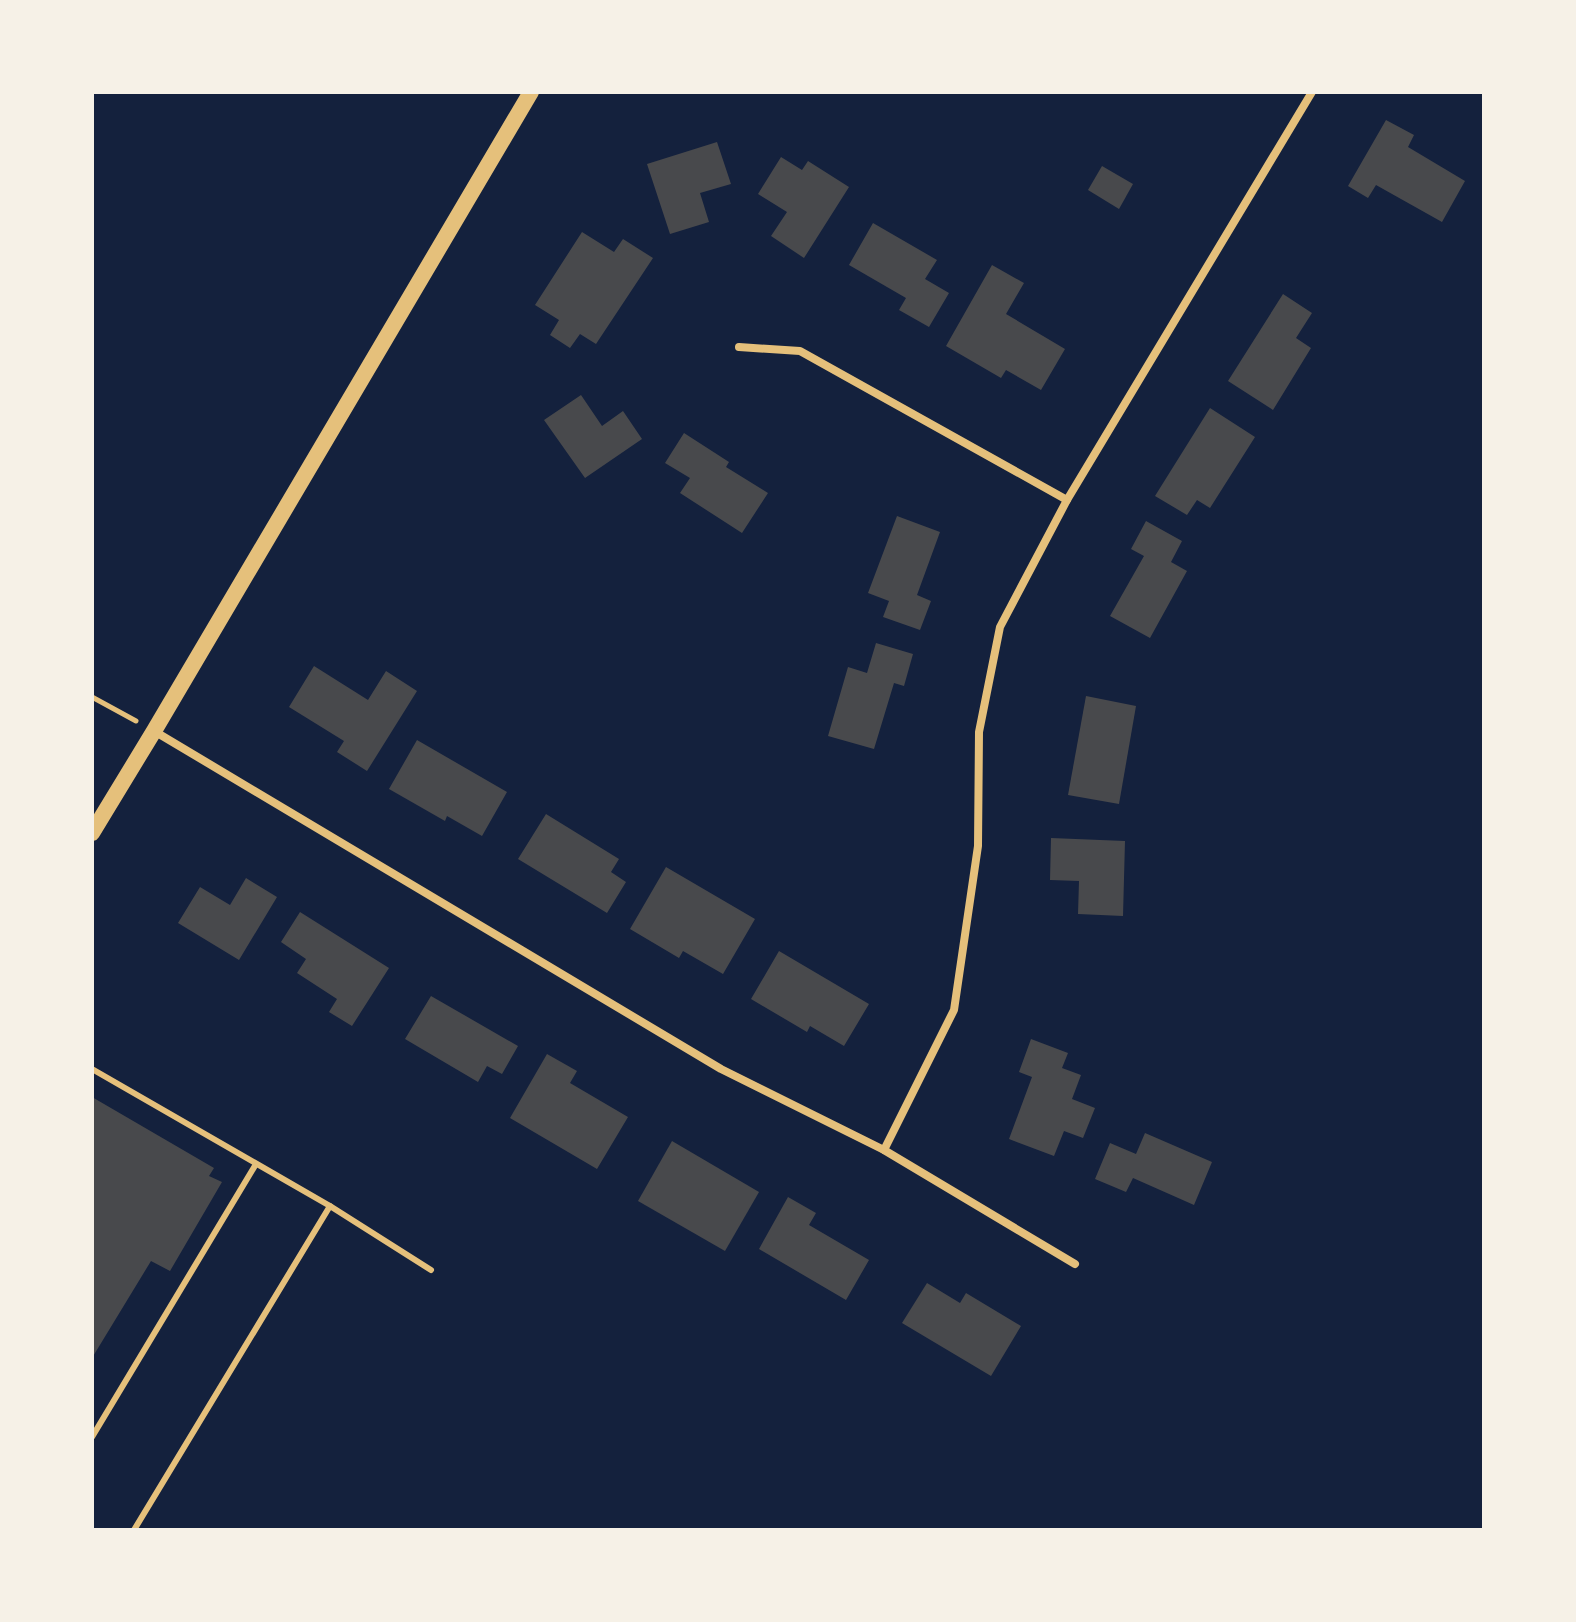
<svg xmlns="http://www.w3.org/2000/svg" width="1576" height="1622" viewBox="0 0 1576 1622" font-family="'Roboto Condensed',sans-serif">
  <rect width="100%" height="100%" fill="#14213d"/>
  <!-- building -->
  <g fill="#48494c">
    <path d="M 1386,120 L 1414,135 L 1408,147 L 1465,181 L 1442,222 L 1376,185 L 1368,198 L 1348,186 Z"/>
    <path d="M 717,142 L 731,184 L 700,193 L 709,222 L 670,234 L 647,164 Z"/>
    <path d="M 781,157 L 802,170 L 808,161 L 849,187 L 804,258 L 771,236 L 787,212 L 758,194 Z"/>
    <path d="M 1102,166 L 1133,184 L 1119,209 L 1088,190 Z"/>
    <path d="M 873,223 L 937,260 L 925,279 L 949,293 L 929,327 L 899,310 L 906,298 L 849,265 Z"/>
    <path d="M 582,232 L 614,252 L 623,239 L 653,258 L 596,344 L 580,334 L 570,348 L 550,335 L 559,320 L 535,305 Z"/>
    <path d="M 992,265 L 1024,283 L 1006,314 L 1065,349 L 1041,390 L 1006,370 L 1001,378 L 946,346 Z"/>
    <path d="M 1283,294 L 1312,313 L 1296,338 L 1311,348 L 1273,410 L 1228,381 Z"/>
    <path d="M 581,395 L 602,426 L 623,411 L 642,439 L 585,478 L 544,420 Z"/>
    <path d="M 1210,408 L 1255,437 L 1210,508 L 1197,500 L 1187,515 L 1155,496 Z"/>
    <path d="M 684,433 L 729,462 L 726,467 L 768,493 L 742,533 L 680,493 L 690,478 L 665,463 Z"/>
    <path d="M 897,516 L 940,532 L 917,595 L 931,601 L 920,630 L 883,617 L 889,601 L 868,593 Z"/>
    <path d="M 1146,521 L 1182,541 L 1171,562 L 1187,571 L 1150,638 L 1110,616 L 1144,556 L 1131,549 Z"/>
    <path d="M 876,643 L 913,654 L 904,686 L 894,683 L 874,749 L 828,736 L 848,667 L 867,673 Z"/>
    <path d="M 314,666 L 368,700 L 386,671 L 417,691 L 367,771 L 337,752 L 344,741 L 289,707 Z"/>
    <path d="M 1086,696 L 1136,706 L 1119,804 L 1068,795 Z"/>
    <path d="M 417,740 L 507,792 L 482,836 L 447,816 L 445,821 L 389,789 Z"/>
    <path d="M 546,814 L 619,859 L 611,872 L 626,882 L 607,913 L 518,859 Z"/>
    <path d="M 1051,838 L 1125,841 L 1123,916 L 1078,914 L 1079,881 L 1050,880 Z"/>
    <path d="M 666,867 L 755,919 L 723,974 L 683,951 L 679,958 L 630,929 Z"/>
    <path d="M 246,878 L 277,897 L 239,960 L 178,923 L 200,887 L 230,905 Z"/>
    <path d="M 300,912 L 389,968 L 352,1026 L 329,1012 L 337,999 L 297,973 L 306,959 L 281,942 Z"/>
    <path d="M 779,951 L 869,1004 L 844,1046 L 810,1026 L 807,1032 L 751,999 Z"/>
    <path d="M 431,996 L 518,1046 L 502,1074 L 487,1066 L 478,1082 L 405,1039 Z"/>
    <path d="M 1031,1039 L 1068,1053 L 1062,1068 L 1081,1075 L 1072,1099 L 1095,1108 L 1083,1138 L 1064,1131 L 1054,1156 L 1009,1139 L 1032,1077 L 1019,1072 Z"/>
    <path d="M 547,1054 L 577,1071 L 570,1083 L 628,1117 L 597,1169 L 510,1118 Z"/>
    <path d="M 92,1097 L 214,1168 L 209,1176 L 222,1182 L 170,1271 L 151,1261 L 92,1358 Z"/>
    <path d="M 1145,1133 L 1212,1162 L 1194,1205 L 1133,1178 L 1126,1192 L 1095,1179 L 1110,1143 L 1136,1154 Z"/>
    <path d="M 672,1141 L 759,1192 L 725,1251 L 638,1201 Z"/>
    <path d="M 788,1197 L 816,1213 L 809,1225 L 869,1260 L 846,1300 L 759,1249 Z"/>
    <path d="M 927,1283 L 960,1303 L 966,1293 L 1021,1326 L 991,1376 L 902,1323 Z"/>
  </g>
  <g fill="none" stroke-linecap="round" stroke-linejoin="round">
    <!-- path -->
    <path stroke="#e5c07b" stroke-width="5" d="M 92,697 L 136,721"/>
    <!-- service -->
    <g stroke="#e5c07b" stroke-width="6">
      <path d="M 92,1069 L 330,1206 L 431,1270"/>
      <path d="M 92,1437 L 256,1164"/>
      <path d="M 134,1530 L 330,1206"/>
    </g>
    <!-- minor -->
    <g stroke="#e5c07b" stroke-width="8">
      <path d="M 739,347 L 800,351 L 1067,500"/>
      <path d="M 154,731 L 721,1069 L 884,1150 L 1075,1264"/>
      <path d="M 884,1150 L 954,1010 L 978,846 L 979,732 L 1000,627 L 1067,500 L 1312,92"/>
    </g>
    <!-- secondary -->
    <path stroke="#e5c07b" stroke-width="16" d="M 92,833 L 154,731 L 531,92"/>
  </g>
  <!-- border -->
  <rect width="1576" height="1622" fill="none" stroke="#f6f1e7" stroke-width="188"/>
</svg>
